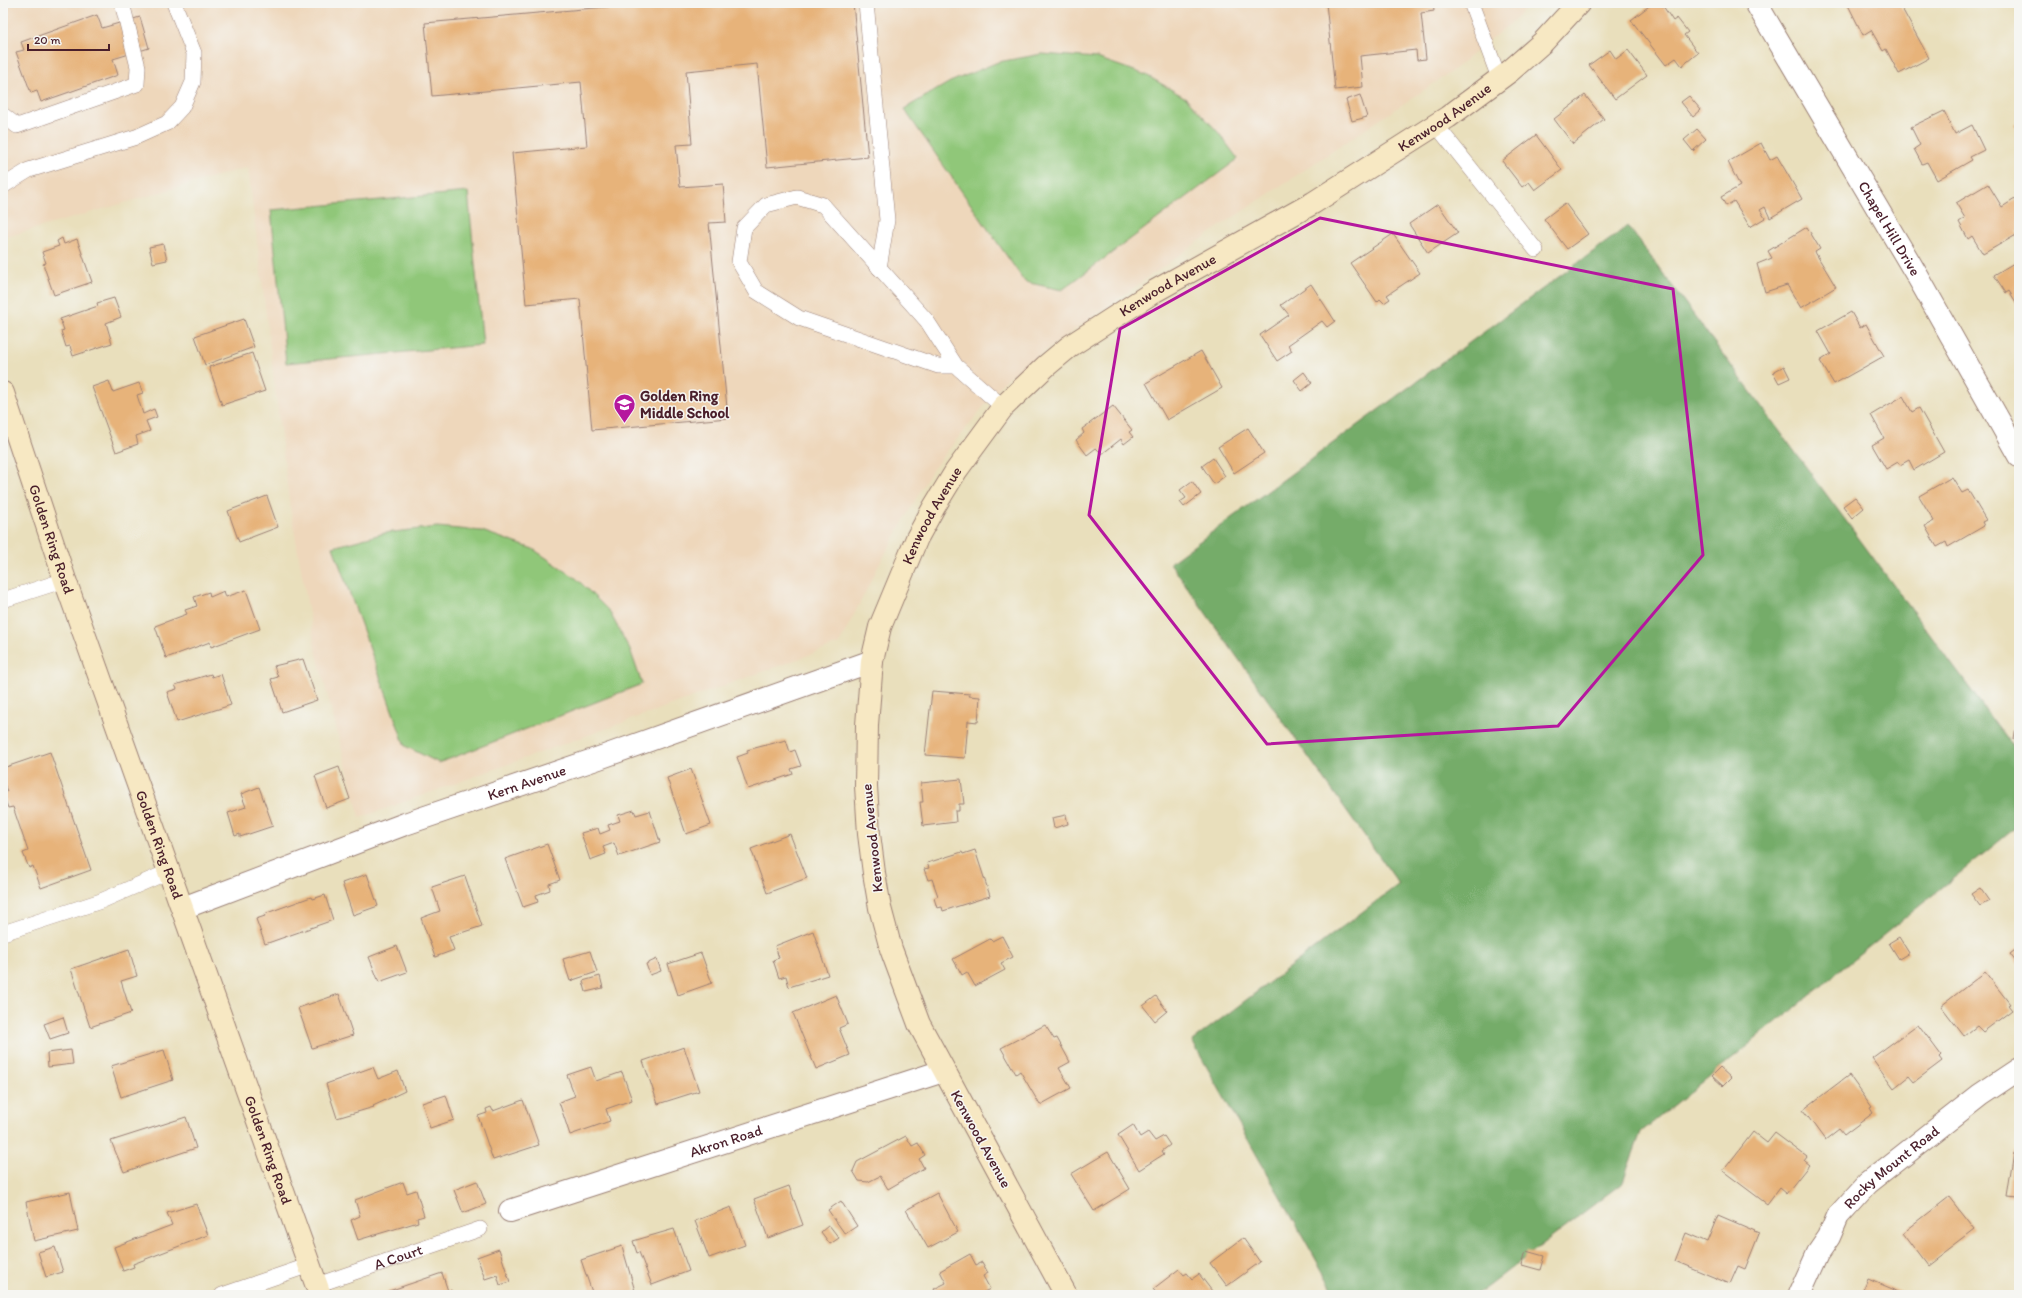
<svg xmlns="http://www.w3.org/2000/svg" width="2022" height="1298" viewBox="0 0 2022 1298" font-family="Itim,sans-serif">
  <rect width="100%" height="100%" fill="#f6f6f2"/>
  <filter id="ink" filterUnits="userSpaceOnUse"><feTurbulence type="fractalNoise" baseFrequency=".025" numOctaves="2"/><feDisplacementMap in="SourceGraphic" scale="8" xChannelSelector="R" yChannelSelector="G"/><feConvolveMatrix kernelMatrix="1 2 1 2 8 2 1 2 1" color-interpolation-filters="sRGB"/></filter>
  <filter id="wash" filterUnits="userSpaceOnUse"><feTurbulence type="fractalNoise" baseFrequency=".012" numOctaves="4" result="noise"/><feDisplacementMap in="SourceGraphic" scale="16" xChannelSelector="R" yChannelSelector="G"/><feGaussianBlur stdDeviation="0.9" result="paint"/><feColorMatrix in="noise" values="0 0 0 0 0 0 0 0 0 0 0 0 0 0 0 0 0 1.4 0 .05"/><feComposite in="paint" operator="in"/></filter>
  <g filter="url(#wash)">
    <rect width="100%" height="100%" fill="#e9dfbc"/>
    <!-- built -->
    <path fill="#eed7bb" d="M 3,3 L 1530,3 L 1512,22 L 1448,74 L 1216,229 L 1006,379 L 932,470 L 879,565 L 839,644 L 360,818 L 315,647 L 289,501 L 248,167 L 3,238 Z"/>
    <!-- green -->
    <g fill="#90c779" stroke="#6d7352">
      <path d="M 1042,54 L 1097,58 L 1146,75 L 1186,98 L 1218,132 L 1238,159 L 1062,290 L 1025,282 L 904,109 L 950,82 L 998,62 Z"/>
      <path d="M 468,192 L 483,345 L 286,363 L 271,210 Z"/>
      <path d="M 437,527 L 482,531 L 533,549 L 576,578 L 609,611 L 631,652 L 642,684 L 439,763 L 405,746 L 333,547 L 385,533 Z"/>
    </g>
    <!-- forest -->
    <path fill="#74ac69" stroke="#5f664a" d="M 1628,226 L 2019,755 L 2019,825 L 1641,1132 L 1622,1184 L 1476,1295 L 1336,1295 L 1192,1041 L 1399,884 L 1170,563 Z"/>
    <g id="blocks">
      <!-- building -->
      <g fill="#e7b37a">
        <path d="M 651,3 L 853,3 L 868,157 L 767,167 L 757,64 L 686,71 L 692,144 L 676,145 L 680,187 L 723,184 L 726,222 L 709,223 L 728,418 L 592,430 L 580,299 L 526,304 L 512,153 L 587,146 L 581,82 L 432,96 L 425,23 Z"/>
        <path d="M 1326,3 L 1433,3 L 1434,11 L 1421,13 L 1426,59 L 1417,60 L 1416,50 L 1360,56 L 1363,87 L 1335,90 Z"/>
        <path d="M 1653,3 L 1661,3 L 1673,21 L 1677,18 L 1688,32 L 1684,35 L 1698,53 L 1682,66 L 1676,58 L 1666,65 L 1631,20 Z"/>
        <path d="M 1847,3 L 1899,3 L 1929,58 L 1899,74 L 1886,49 L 1883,51 L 1871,30 L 1863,35 Z"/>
        <path d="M 97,15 L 102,28 L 140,17 L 149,48 L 113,59 L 118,75 L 41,102 L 37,91 L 31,93 L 16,52 L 24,50 L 21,42 Z"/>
        <path d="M 1610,50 L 1616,59 L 1628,50 L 1647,75 L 1615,99 L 1589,65 Z"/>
        <path d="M 1360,95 L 1367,117 L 1352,121 L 1346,100 Z"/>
        <path d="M 1585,95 L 1604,119 L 1573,144 L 1554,119 Z"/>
        <path d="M 1689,96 L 1701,110 L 1693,117 L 1681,102 Z"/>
        <path d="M 1944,111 L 1955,134 L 1972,125 L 1984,150 L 1970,157 L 1972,160 L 1937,180 L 1927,162 L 1922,164 L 1914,149 L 1920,145 L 1911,127 Z"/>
        <path d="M 2019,122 L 2019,133 L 2015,124 Z"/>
        <path d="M 1697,129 L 1706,139 L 1693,151 L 1684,140 Z"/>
        <path d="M 1536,135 L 1562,170 L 1535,190 L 1529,182 L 1522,187 L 1502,161 Z"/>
        <path d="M 1761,143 L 1770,160 L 1777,156 L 1802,199 L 1770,218 L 1765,207 L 1760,210 L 1765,218 L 1750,227 L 1734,201 L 1726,206 L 1721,197 L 1740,186 L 1728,162 Z"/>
        <path d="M 1988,184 L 2002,207 L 2015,199 L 2019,206 L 2019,229 L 2016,230 L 2018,234 L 1983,254 L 1972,236 L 1968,239 L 1959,222 L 1965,218 L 1956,203 Z"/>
        <path d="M 1565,203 L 1588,234 L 1567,249 L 1544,219 Z"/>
        <path d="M 1438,204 L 1458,233 L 1428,253 L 1409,224 Z"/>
        <path d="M 1807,227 L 1820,249 L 1815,252 L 1836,287 L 1801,308 L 1787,285 L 1765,292 L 1757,264 L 1772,258 L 1768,251 Z"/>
        <path d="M 1393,234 L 1420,273 L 1387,295 L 1390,299 L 1384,303 L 1380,299 L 1377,302 L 1350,263 Z"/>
        <path d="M 62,238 L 64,244 L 77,239 L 92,282 L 54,295 L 43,264 L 46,263 L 42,252 L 59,246 L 57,241 Z"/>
        <path d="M 163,244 L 167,260 L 153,263 L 149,247 Z"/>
        <path d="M 2019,260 L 2019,307 L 2009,291 L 2006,293 L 1994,275 Z"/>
        <path d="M 1311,284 L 1335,321 L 1327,327 L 1322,321 L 1288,345 L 1292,351 L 1277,361 L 1260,335 L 1289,315 L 1281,305 Z"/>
        <path d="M 114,298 L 121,317 L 106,323 L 112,343 L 73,356 L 70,346 L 66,347 L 61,331 L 64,330 L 60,319 L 98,306 L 97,303 Z"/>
        <path d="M 1851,312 L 1860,328 L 1866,324 L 1884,356 L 1834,384 L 1820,361 L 1831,354 L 1818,331 Z"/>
        <path d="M 244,319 L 254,347 L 205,365 L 195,336 Z"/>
        <path d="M 1201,351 L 1222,388 L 1167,420 L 1146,383 Z"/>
        <path d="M 252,353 L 265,391 L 222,405 L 209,367 Z"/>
        <path d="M 1784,366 L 1790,378 L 1779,383 L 1773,372 Z"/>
        <path d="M 1304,372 L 1312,383 L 1302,391 L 1294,380 Z"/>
        <path d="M 109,381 L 113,392 L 139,383 L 143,393 L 137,395 L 143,414 L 154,409 L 157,417 L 146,421 L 150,431 L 136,436 L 138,444 L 116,452 L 92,387 Z"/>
        <path d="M 1903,396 L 1912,412 L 1919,408 L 1944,452 L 1914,470 L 1909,460 L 1900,465 L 1898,462 L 1886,469 L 1872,445 L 1884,438 L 1871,415 Z"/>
        <path d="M 1113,406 L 1132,430 L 1129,432 L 1133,437 L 1124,444 L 1121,439 L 1102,454 L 1096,448 L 1087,455 L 1076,440 L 1084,433 L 1082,429 Z"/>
        <path d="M 1248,428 L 1264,453 L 1234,473 L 1218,447 Z"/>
        <path d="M 1213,458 L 1225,476 L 1214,484 L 1202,466 Z"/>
        <path d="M 1952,477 L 1962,493 L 1968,490 L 1986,520 L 1982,522 L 1984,526 L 1948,547 L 1946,542 L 1937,547 L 1925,526 L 1934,521 L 1919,496 Z"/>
        <path d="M 1192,481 L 1201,494 L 1184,507 L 1180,502 L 1186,498 L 1180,490 Z"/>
        <path d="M 267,496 L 278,527 L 239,542 L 228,511 Z"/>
        <path d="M 1855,497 L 1864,508 L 1852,518 L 1843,506 Z"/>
        <path d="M 246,590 L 260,629 L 211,647 L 210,642 L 166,658 L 155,626 L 187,614 L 185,610 L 197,606 L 194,597 L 209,592 L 210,597 L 224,591 L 226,597 Z"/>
        <path d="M 303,659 L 317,700 L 282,712 L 271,679 L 278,677 L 274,666 Z"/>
        <path d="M 211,674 L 212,677 L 221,674 L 231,705 L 177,722 L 167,692 L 177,689 L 175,685 Z"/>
        <path d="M 932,691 L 970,694 L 969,696 L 980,697 L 978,722 L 968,721 L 965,758 L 925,755 Z"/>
        <path d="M 2016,726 L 2019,727 L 2019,740 L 2014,739 Z"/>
        <path d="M 786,740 L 790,752 L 795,750 L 801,766 L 791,769 L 793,774 L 748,789 L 737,757 L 748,753 L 747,750 Z"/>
        <path d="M 50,752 L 91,870 L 41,888 L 33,866 L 29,868 L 23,853 L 28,851 L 13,807 L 8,808 L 3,794 L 7,792 L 3,780 L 3,768 Z"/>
        <path d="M 339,767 L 350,799 L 326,808 L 315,776 Z"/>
        <path d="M 691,769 L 711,825 L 686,834 L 667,778 Z"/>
        <path d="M 961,779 L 964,804 L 959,804 L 959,811 L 955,811 L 956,822 L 923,826 L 920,802 L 923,802 L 921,783 Z"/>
        <path d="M 259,787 L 273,826 L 240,837 L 240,834 L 235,836 L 228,813 L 246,807 L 241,794 Z"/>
        <path d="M 634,810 L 636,815 L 650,811 L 660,842 L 619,856 L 614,843 L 603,847 L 606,854 L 590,860 L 581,833 L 598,828 L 600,834 L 610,830 L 608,825 L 620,821 L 618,815 Z"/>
        <path d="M 1066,815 L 1068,824 L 1054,828 L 1052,818 Z"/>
        <path d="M 790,834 L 807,878 L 767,893 L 751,849 Z"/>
        <path d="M 547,844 L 560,880 L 549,884 L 550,890 L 536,895 L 538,902 L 523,907 L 505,859 Z"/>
        <path d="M 975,850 L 990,896 L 943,911 L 942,907 L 937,908 L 934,898 L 938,896 L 932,879 L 928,880 L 924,869 L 929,868 L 927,863 L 962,852 L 963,854 Z"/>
        <path d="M 367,874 L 378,906 L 353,915 L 342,883 Z"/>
        <path d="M 465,876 L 482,926 L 449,937 L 454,950 L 435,957 L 421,918 L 440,911 L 432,887 Z"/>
        <path d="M 1980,888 L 1989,901 L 1980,906 L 1971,894 Z"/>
        <path d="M 325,895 L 333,920 L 265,944 L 256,919 L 265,916 L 264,914 L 311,897 L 312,899 Z"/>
        <path d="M 813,931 L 828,975 L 789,987 L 786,976 L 779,978 L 773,960 L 779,958 L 775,946 Z"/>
        <path d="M 1002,936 L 1013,957 L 1001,963 L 1005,970 L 975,986 L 967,972 L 962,975 L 953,959 L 990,939 L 992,941 Z"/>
        <path d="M 1899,937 L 1909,953 L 1899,959 L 1889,943 Z"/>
        <path d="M 397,946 L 407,972 L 379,982 L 369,957 Z"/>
        <path d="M 2019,947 L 2019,966 L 2010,954 Z"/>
        <path d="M 129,949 L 137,976 L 121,981 L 131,1013 L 90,1027 L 71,969 Z"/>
        <path d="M 590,951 L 597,972 L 570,981 L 563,959 Z"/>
        <path d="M 701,953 L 712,983 L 678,995 L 668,964 Z"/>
        <path d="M 657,959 L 661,971 L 650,975 L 646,964 Z"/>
        <path d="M 1985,972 L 2010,1004 L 2008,1005 L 2012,1010 L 1983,1032 L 1977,1026 L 1964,1036 L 1941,1006 Z"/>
        <path d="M 600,976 L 603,988 L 586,992 L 583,981 Z"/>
        <path d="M 339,994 L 353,1035 L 312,1048 L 298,1008 Z"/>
        <path d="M 836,995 L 848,1024 L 839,1028 L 850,1055 L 816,1069 L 793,1013 Z"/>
        <path d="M 1156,996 L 1167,1011 L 1155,1021 L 1143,1006 Z"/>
        <path d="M 63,1017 L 68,1033 L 50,1039 L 44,1024 Z"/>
        <path d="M 1918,1024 L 1941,1055 L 1939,1057 L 1942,1061 L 1914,1082 L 1909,1076 L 1894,1088 L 1872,1058 Z"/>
        <path d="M 1045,1025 L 1054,1039 L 1057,1038 L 1070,1062 L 1059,1068 L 1071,1088 L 1040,1105 L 1020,1071 L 1016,1074 L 1001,1048 Z"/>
        <path d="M 684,1047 L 699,1091 L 658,1104 L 643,1061 Z"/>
        <path d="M 71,1050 L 73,1064 L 48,1067 L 47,1053 Z"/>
        <path d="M 164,1050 L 173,1080 L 121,1097 L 111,1066 Z"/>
        <path d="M 373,1067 L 378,1079 L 398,1071 L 405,1091 L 373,1106 L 374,1107 L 337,1118 L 326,1084 Z"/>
        <path d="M 591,1067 L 596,1081 L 622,1072 L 632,1100 L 606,1109 L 610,1121 L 570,1135 L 559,1102 L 575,1096 L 567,1075 Z"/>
        <path d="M 1720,1068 L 1731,1078 L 1723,1086 L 1712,1076 Z"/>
        <path d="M 1849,1075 L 1872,1107 L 1870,1108 L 1873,1113 L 1844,1135 L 1839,1129 L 1825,1140 L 1803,1110 Z"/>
        <path d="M 446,1095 L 454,1120 L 430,1128 L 422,1103 Z"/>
        <path d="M 523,1100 L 539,1145 L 493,1160 L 478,1116 L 487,1113 L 486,1109 L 491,1107 L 493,1111 Z"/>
        <path d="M 186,1117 L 196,1148 L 124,1172 L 111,1141 Z"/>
        <path d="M 1133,1125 L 1140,1137 L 1148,1132 L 1155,1141 L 1164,1136 L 1170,1145 L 1162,1151 L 1164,1154 L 1139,1170 L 1118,1135 Z"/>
        <path d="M 1753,1132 L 1767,1143 L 1775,1133 L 1807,1157 L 1804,1161 L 1809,1165 L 1786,1194 L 1779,1188 L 1767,1204 L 1723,1171 Z"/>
        <path d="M 906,1136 L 912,1146 L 918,1143 L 925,1155 L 919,1159 L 924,1168 L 888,1189 L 880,1176 L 868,1182 L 859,1181 L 853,1171 L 857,1162 Z"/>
        <path d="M 2014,1151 L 2019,1152 L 2019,1197 L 2007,1196 Z"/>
        <path d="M 1108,1152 L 1130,1189 L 1094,1211 L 1071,1174 Z"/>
        <path d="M 477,1181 L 486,1204 L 463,1213 L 454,1190 Z"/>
        <path d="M 403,1182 L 407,1193 L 416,1190 L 424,1216 L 417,1218 L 418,1222 L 358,1240 L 351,1220 L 360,1216 L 355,1200 Z"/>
        <path d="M 789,1186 L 803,1225 L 768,1238 L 754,1199 Z"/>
        <path d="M 70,1192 L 78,1231 L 34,1241 L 26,1202 Z"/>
        <path d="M 937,1193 L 958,1232 L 928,1248 L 906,1210 Z"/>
        <path d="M 1949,1197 L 1974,1229 L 1927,1265 L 1903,1233 Z"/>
        <path d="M 841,1201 L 857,1226 L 845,1234 L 828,1210 Z"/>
        <path d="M 196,1204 L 208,1235 L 133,1264 L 134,1267 L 123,1271 L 114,1247 L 172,1225 L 167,1213 Z"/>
        <path d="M 731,1207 L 745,1245 L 709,1258 L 695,1221 Z"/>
        <path d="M 1718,1215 L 1755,1231 L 1754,1232 L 1759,1234 L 1745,1269 L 1738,1266 L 1730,1284 L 1675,1261 L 1686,1233 L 1707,1242 Z"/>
        <path d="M 829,1225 L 839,1238 L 830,1244 L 821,1232 Z"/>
        <path d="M 674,1229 L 689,1271 L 652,1285 L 639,1252 L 637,1253 L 633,1241 Z"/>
        <path d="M 1243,1238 L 1260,1262 L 1227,1286 L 1210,1263 Z"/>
        <path d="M 622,1246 L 635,1291 L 623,1295 L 593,1295 L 581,1260 Z"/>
        <path d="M 55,1247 L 63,1272 L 46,1277 L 38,1252 Z"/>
        <path d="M 499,1249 L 510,1282 L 500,1285 L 497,1275 L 485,1279 L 477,1257 Z"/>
        <path d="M 1526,1251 L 1544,1256 L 1540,1270 L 1522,1265 Z"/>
        <path d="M 970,1254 L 976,1265 L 982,1262 L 988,1273 L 983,1276 L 990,1289 L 978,1295 L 937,1295 L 934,1289 L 946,1283 L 940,1271 Z"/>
        <path d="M 1179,1269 L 1184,1275 L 1187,1273 L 1192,1279 L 1199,1274 L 1215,1295 L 1158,1295 L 1153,1289 Z"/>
        <path d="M 442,1273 L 448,1291 L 451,1290 L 453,1295 L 387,1295 L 386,1292 Z"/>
        <path d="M 1868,1278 L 1903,1293 L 1902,1295 L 1861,1295 Z"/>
      </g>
    </g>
  </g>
  <g filter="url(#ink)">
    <use href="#blocks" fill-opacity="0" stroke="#9a7f74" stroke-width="1"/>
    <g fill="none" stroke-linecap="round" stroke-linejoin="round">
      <defs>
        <g id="lane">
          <path d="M 866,3 L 887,220 L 879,268"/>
          <path d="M 1471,3 L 1499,78"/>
          <path d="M 3,115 L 17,126 L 137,84 L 138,67 L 122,3"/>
          <path d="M 1436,125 L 1536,250"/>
          <path d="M 3,186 L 29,170 L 136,137 L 167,123 L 182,107 L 193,82 L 194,53 L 174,3"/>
          <path d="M 956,366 L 938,366 L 799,318 L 756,291 L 739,262 L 744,228 L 766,205 L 797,197 L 823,205 L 927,321 L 956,366 L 1003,407"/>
          <path d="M 3,600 L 65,580"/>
          <path d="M 3,933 L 101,901 L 170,871"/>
          <path id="s1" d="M 317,1285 L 480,1229"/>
          <path d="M 222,1295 L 310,1265"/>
        </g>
        <g id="street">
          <path id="s2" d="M 1756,3 L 1918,277 L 2019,456"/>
          <path id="s3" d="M 183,908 L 405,824 L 599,758 L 872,661"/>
          <path id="s4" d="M 510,1211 L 943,1071"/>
          <path id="s5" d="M 1799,1295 L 1818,1253 L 1829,1237 L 1838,1216 L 1867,1184 L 1980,1095 L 2019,1069"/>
        </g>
        <g id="secondary">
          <path id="s6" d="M 3,393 L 65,580 L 320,1295"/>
          <path id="s7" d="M 1066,1295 L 919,1024 L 891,949 L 880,908 L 874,873 L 869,834 L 866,786 L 867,725 L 872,661 L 880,627 L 917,538 L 934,507 L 956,471 L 1003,407 L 1046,366 L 1070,346 L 1155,291 L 1313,203 L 1448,117 L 1510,71 L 1543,42 L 1579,3"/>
        </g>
      </defs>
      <!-- lane casing -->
      <use href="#lane" stroke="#9a7f74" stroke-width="16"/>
      <!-- street casing -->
      <use href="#street" stroke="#9a7f74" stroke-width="24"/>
      <!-- secondary casing -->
      <use href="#secondary" stroke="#9a7f74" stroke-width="24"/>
      <!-- path -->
      <path stroke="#9a7f74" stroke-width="2.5" stroke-dasharray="1 3" stroke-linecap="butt" d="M 631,3 L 631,5"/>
      <!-- lane -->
      <use href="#lane" stroke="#fff" stroke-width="15"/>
      <!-- street -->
      <use href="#street" stroke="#fff" stroke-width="22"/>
      <!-- secondary -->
      <use href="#secondary" stroke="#f7e8c3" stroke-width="22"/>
    </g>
  </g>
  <!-- marked area -->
  <path fill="none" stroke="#b5179e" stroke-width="3" stroke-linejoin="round" d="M 1320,218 L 1673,289 L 1703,555 L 1558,726 L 1267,744 L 1089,515 L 1120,329 Z"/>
  <!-- icons -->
  <defs>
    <symbol id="school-pin" viewBox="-11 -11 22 30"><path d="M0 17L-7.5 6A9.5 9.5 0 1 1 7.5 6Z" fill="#b5179e" stroke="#f6f6f2"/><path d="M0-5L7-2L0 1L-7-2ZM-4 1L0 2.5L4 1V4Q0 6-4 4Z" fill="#fff"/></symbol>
  </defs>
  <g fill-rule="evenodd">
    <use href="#school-pin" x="612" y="392" width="25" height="34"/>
  </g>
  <g text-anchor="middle" stroke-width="3" stroke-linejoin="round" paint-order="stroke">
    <!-- street labels -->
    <g font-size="15" fill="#4a1f2b" stroke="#f6f6f2">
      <text dy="5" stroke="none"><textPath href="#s7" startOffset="1497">Kenwood Avenue</textPath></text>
      <text dy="5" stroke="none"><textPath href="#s2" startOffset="262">Chapel Hill Drive</textPath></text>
      <text dy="5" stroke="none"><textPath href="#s7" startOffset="1173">Kenwood Avenue</textPath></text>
      <text dy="5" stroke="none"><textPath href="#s7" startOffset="837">Kenwood Avenue</textPath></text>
      <text dy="5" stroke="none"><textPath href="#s6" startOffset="154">Golden Ring Road</textPath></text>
      <text dy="5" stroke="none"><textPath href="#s3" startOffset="366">Kern Avenue</textPath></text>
      <text transform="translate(872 838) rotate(-96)" y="5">Kenwood Avenue</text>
      <text dy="5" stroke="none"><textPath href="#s6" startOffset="478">Golden Ring Road</textPath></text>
      <text transform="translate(981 1139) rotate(61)" y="5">Kenwood Avenue</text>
      <text dy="5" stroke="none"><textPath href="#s4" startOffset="227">Akron Road</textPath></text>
      <text dy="5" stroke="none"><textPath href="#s6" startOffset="802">Golden Ring Road</textPath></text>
      <text dy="5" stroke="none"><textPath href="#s5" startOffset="161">Rocky Mount Road</textPath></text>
      <text dy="5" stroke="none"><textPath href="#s1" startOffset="86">A Court</textPath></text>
    </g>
    <!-- poi labels -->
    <g font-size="15" font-weight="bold" fill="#4a1f2b" stroke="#f6f6f2" text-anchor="start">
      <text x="640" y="401">Golden Ring<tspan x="640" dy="17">Middle School</tspan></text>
    </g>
  </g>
  <!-- margin -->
  <rect width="2022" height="1298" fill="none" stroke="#f6f6f2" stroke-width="16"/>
  <!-- scale -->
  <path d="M28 44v6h81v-6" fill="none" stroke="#4a1f2b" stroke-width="2"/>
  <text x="34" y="44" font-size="12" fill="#4a1f2b" stroke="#f6f6f2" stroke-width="3" paint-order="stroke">20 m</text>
</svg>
